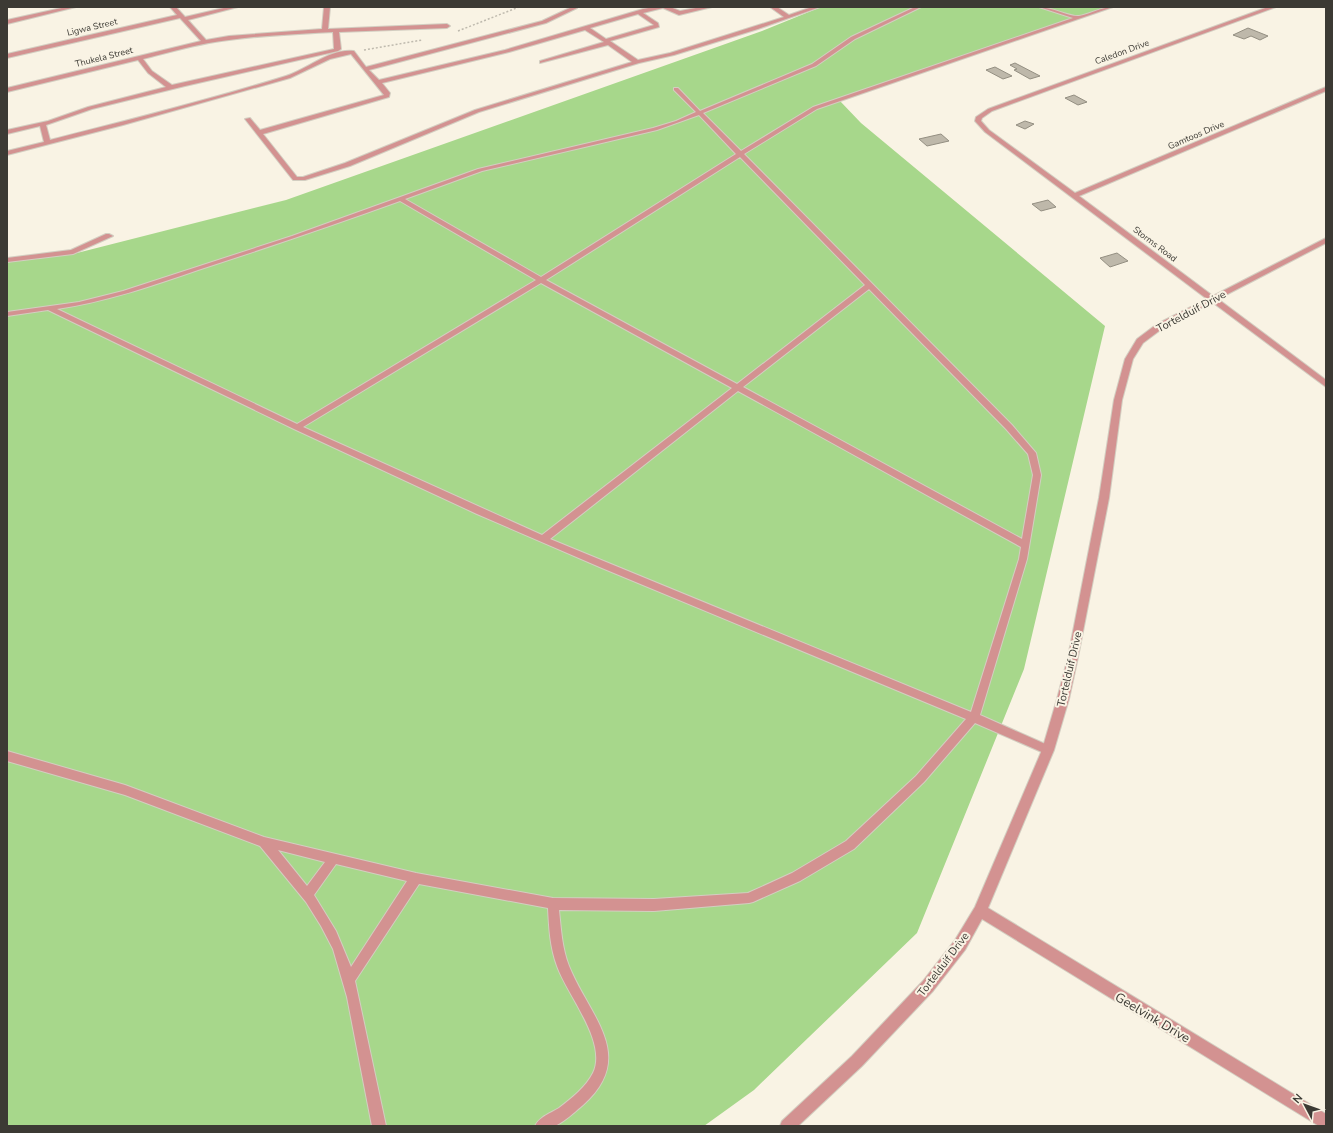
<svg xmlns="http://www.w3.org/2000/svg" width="1333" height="1133" viewBox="0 0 1333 1133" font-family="'Nunito Sans',sans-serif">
  <rect width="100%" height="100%" fill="#f9f3e4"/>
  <!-- green -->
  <path fill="#a7d78b" d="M 821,7 L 1111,7 L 855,93 L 840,101 L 861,123 L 1105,326 L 1024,669 L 917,933 L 754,1090 L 704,1126 L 7,1126 L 7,259 L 77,253 L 286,200 L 762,31 Z"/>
  <!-- building -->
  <g fill="#beb8aa" stroke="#948f82">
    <path d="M 1248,28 L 1268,36 L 1260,40 L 1251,36 L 1244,39 L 1233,35 Z"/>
    <path d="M 1015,63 L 1040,76 L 1030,79 L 1014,70 L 1017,69 L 1010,65 Z"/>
    <path d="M 995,67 L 1012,76 L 1003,79 L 986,70 Z"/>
    <path d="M 1074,95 L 1087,102 L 1078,105 L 1065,98 Z"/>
    <path d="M 1025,121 L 1034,124 L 1025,129 L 1016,125 Z"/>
    <path d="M 941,134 L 949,141 L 927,146 L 919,139 Z"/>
    <path d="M 1048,200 L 1056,207 L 1041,211 L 1032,204 Z"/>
    <path d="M 1117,253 L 1128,261 L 1110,267 L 1100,258 Z"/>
  </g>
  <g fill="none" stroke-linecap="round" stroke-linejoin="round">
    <defs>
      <path id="lane" d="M 915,7 L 921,7 L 855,39 L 816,66 L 703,113 L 741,151 L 813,107 L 1073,18 L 1039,7 C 1051,7 1070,17 1079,16 C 1091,14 1101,7 1113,7 L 817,109 L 744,154 L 1012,425 L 1036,453 L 1041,475 L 1027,559 L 980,715 L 1052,747 L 1053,750 L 1052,753 L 1048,754 L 1044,753 L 975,723 L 924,782 L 854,849 L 800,881 L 753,902 L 749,903 L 654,911 L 559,910 C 561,929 562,948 569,966 C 589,1016 638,1056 583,1105 C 577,1110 562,1124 554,1126 C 548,1127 541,1126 535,1126 C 539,1117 551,1113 559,1108 C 572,1098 586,1087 593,1073 C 608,1042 567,995 557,966 C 550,947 549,928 548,908 L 419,884 L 355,981 L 386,1126 L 372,1126 L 347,997 L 333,949 L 321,926 L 306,902 L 260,846 L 125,795 L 7,761 L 7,751 L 125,785 L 264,837 L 416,873 L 553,898 L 654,899 L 748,893 L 792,873 L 846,841 L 916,776 L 966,719 L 602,568 L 477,514 L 294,429 L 48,310 L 7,316 L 7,312 L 79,302 L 123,291 L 292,236 L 478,169 L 653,128 L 676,121 L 696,112 L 674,90 L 674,88 L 678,88 L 700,111 L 812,64 L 851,37 ZM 699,115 L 736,154 L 541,277 L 405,199 L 482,171 L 657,130 ZM 740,157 L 865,285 L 737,384 L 546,280 ZM 400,201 L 536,280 L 297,424 L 57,309 C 105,302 152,286 198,270 C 266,248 333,225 400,201 ZM 541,283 L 732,388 L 542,535 L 303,427 ZM 869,289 L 1006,429 L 1028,454 L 1033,475 L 1022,539 L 743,387 ZM 738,391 L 1021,547 L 1019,559 L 971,712 L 550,539 ZM 278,850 L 325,862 L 307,886 ZM 336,864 L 407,881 L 351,967 L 336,931 L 314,895 Z"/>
      <g id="street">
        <path d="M 66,7 L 76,7 L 7,24 L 7,20 Z"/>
        <path d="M 170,7 L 176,7 L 185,17 L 228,7 L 238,7 L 188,20 L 206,40 L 229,36 L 322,29 L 324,7 L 330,7 L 328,29 L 447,24 L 450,26 L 447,28 L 339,32 L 341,49 L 338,51 L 185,86 L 92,109 L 46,125 L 50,140 C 129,120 209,100 286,76 C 308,69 330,48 354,51 L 366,67 L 542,21 L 572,7 L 577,8 L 546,23 L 369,70 L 379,80 L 505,50 L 643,9 L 654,7 L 670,7 L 680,11 L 701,7 L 712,7 L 679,15 L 663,8 L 643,13 L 658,23 L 659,27 L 610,41 L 638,60 L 670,53 L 784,17 L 770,7 L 777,7 L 789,15 L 812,7 L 820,7 L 758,29 L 674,55 L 639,63 L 479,112 L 350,166 L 305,180 L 293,180 L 245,119 L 250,118 L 260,130 L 384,95 L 351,54 L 330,59 L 290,78 L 123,125 L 7,155 L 7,151 L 44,142 L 40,126 L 7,134 L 7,130 L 48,121 L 88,107 L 166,87 L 148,73 L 138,60 L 7,92 L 7,88 L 201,41 L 180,18 L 7,58 L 7,54 L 177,15 ZM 638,14 L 654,25 L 606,39 L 590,28 ZM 585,30 L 604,42 L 540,61 L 540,63 L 608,45 L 632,62 L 475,110 L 345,163 L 303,177 L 297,177 L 263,134 L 389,97 L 390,93 L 382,83 L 509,52 ZM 333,32 L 334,49 L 172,85 L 152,71 L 143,59 C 171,52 200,43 229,40 C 264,35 299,34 333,32 Z"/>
        <path d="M 1268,7 L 1276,7 L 992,111 L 982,118 L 981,121 L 989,130 L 1075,193 L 1326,87 L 1326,91 L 1079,196 L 1213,296 L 1326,238 L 1326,243 L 1218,299 L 1326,380 L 1326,387 L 1212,302 L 1163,328 L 1143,343 L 1133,359 L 1122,400 L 1109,498 L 1078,657 L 1069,699 L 1054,750 L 988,908 L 1326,1114 L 1326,1126 L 1319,1126 L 982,919 L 965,950 L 933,991 L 862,1066 L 798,1126 L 780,1126 L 782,1121 L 852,1056 L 923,981 L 955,940 L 975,907 L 1042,750 L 1057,699 L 1068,657 L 1099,498 L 1114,400 L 1125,359 L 1137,339 L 1157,324 L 1207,299 L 985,132 L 975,121 L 976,117 L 988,109 Z"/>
        <path d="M 106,234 L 109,234 L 113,236 L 73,254 L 7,262 L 7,258 L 71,250 Z"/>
      </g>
    </defs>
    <!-- lane casing -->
    <use href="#lane" stroke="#d3cec1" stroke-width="2"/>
    <!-- street casing -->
    <use href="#street" stroke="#d3cec1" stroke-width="2"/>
    <!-- path -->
    <g stroke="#bfbaae" stroke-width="1.5" stroke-dasharray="2 2" stroke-linecap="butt">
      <path d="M 458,31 L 519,7"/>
      <path d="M 364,50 L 422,40"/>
    </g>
    <!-- lane -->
    <use href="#lane" fill="#d39291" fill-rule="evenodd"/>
    <!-- street -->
    <use href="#street" fill="#d39291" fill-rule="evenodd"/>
  </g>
  <g text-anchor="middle" stroke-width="4" stroke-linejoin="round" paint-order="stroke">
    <!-- far-street labels -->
    <g font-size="9" fill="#3c3a34" stroke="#f9f3e4">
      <text transform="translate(92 27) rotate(-13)" y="3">Ligwa Street</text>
      <text transform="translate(1122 52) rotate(-20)" y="3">Caledon Drive</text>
      <text transform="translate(104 57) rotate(-14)" y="3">Thukela Street</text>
      <text transform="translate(1196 135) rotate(-23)" y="3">Gamtoos Drive</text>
      <text transform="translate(1155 244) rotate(37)" y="3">Storms Road</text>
    </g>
    <!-- street labels -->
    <g font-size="11" fill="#3c3a34" stroke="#f9f3e4">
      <text transform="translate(1191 311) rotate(-28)" y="4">Tortelduif Drive</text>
      <text transform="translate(1069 669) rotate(-77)" y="4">Tortelduif Drive</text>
      <text transform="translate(943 964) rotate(-53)" y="4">Tortelduif Drive</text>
    </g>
    <!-- near-street labels -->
    <g font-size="13" fill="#3c3a34" stroke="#f9f3e4">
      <text transform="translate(1153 1017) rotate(31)" y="5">Geelvink Drive</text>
    </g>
  </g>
  <!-- border -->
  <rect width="1333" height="1133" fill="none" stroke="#3c3a34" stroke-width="16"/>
  <!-- north arrow -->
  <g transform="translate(1305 1105) rotate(311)" stroke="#f9f3e4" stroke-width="3" paint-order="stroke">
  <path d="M0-3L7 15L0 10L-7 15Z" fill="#3c3a34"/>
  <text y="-6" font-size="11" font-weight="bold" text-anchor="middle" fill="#3c3a34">N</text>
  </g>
</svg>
